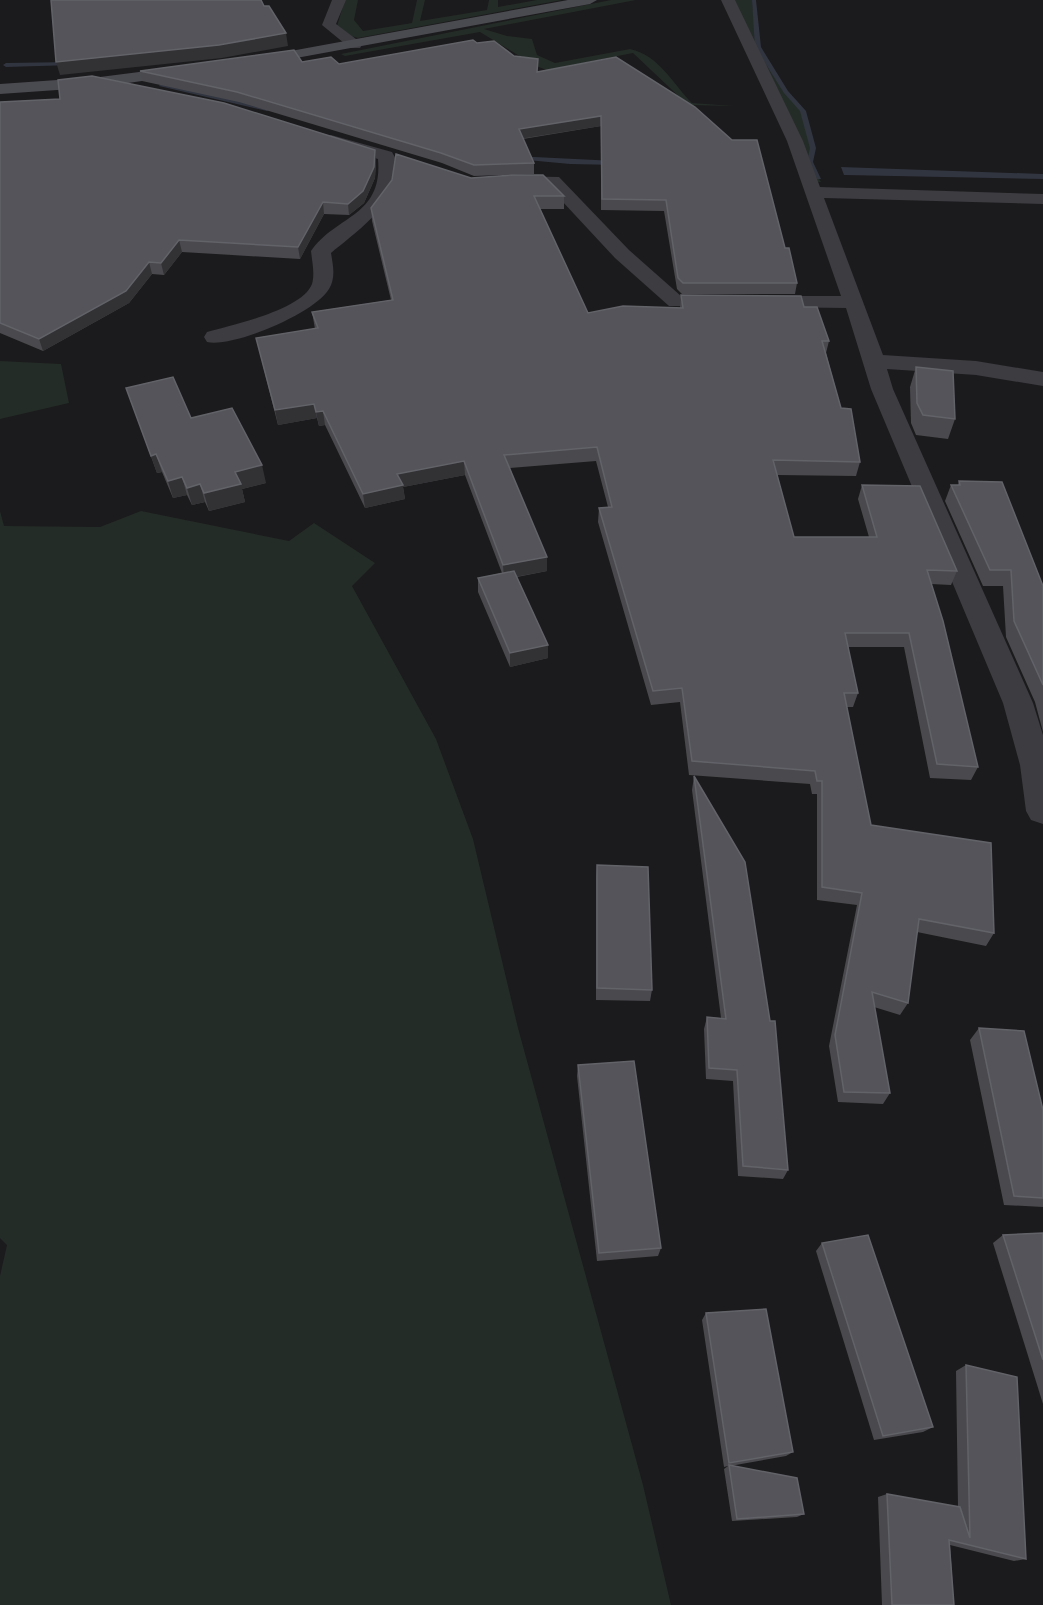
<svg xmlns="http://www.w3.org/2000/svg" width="1043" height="1605" viewBox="0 0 1043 1605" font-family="'Sofia Sans Condensed',sans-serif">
  <rect width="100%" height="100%" fill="#1b1a1c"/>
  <!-- green -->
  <g fill="#242c27">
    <path d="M 345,0 L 358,0 L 354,20 L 363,31 L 412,23 L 417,0 L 425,0 L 420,21 L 487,10 L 489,0 L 498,0 L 498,7 L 537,0 L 562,0 L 358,38 L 351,36 L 337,26 Z"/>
    <path d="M 611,0 L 636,0 L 484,29 L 507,36 L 532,39 L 537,55 L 555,63 L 630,49 C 660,56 672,83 692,103 L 734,106 L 688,105 L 633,53 L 547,70 L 536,66 L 480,32 L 345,56 L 341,54 Z"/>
    <path d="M 730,0 L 752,0 L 756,42 L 785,92 L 801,111 L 811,148 L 809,162 L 821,182 L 817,182 Z"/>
    <path d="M 0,361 L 61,364 L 69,403 L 0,419 Z"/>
    <path d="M 0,511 L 4,526 L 100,527 L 141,511 L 289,541 L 314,523 L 375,563 L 352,586 L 436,739 L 473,839 L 518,1028 L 643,1485 L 671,1605 L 0,1605 L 0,1276 L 7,1245 L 0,1238 Z"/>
  </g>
  <!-- water -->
  <path fill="#313540" d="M 841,167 L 1043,174 L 1043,179 L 844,175 Z"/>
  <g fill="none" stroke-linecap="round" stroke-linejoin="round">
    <!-- stream -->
    <g fill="#313540" fill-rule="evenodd">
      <path d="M 752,0 L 756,0 L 761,47 L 788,91 L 806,111 L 816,148 L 813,162 L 821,179 L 817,179 L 807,162 L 810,148 L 800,111 L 784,93 L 755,47 Z"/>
      <path d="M 71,62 L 73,65 L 6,67 L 3,65 L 6,63 Z"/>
      <path d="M 161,83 L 267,107 L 270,109 L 267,111 L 159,86 Z"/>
      <path d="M 514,156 L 616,161 L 619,163 L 616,165 L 570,164 L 516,159 L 513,157 Z"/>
    </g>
    <!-- minor -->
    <g fill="#3c3c41" fill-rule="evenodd">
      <path d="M 332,0 L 346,0 L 336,24 L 360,42 L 362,45 L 360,48 L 350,48 L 322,25 Z"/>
      <path d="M 721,0 L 735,0 L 803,141 L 820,187 L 1043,194 L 1043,204 L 824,198 L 883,355 L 976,361 L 1043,372 L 1043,386 L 976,375 L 887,369 L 893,389 L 1033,703 L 1043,735 L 1043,824 L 1031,820 L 1026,811 L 1020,765 L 1003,703 L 871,389 L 846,308 L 669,306 L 615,258 L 548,186 L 503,186 L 494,181 L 503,176 L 559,177 L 629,250 L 681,296 L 841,296 L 787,141 Z"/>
      <path d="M 331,135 L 392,152 C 417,190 355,233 331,253 C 333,265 336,278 329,289 C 315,313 233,348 207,342 L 204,337 L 207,332 C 232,325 302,310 312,284 C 315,274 312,261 311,251 C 336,215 383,217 378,159 L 325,144 L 323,140 Z"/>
    </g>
    <!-- secondary -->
    <g fill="#4a4a51" fill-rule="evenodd">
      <path d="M 568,0 L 597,0 L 590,4 L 252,66 L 245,62 L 252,58 Z"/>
      <path d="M 186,66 L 191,68 L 194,71 L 191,74 L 100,87 L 0,94 L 0,84 L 100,77 Z"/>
    </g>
  </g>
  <!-- wall -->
  <g fill="#4a4a4e">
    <path d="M 477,43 L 514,56 L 538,72 L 785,248 L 797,283 L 795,294 L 682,294 L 677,289 L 664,211 L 601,210 L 601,126 L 523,139 L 534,163 L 534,174 L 474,176 L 442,163 L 239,102 L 142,81 L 140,71 L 302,62 L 339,64 Z"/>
    <path d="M 0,102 L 376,161 L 375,178 L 364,203 L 349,215 L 324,214 L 300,259 L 182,252 L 164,275 L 152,274 L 129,303 L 43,351 L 0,333 Z"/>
    <path d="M 471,178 L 564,196 L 564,209 L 540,209 L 588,313 L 680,308 L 681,295 L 804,307 L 829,341 L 826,353 L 841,408 L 860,462 L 856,476 L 777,475 L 794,537 L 869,537 L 858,499 L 862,485 L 957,571 L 951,585 L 931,584 L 978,767 L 971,780 L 930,778 L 904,647 L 848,647 L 858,693 L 853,707 L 847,707 L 871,825 L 994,933 L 986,946 L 917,932 L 908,1003 L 900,1015 L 874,1007 L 890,1093 L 883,1104 L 838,1102 L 829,1046 L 857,905 L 817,900 L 817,794 L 812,794 L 810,784 L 689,775 L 680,702 L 651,705 L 598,522 L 599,508 L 608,507 L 596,461 L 510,468 L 547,571 L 517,577 L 548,645 L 548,658 L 510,667 L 478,592 L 478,578 L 502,573 L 465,475 L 403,487 L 405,499 L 365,508 L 325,425 L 319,426 L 317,418 L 278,425 L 256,338 L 315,329 L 312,312 L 391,300 L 372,221 L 371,208 Z"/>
    <path d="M 916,367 L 955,419 L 948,439 L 916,435 L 911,423 L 910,387 Z"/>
    <path d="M 126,388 L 191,418 L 266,483 L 242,489 L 245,502 L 209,511 L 205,502 L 192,505 L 187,495 L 173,498 L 162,472 L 157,473 Z"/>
    <path d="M 959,481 L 1043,586 L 1043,732 L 1035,702 L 1006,637 L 1003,586 L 983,586 L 945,501 L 951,485 L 958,485 Z"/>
    <path d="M 694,776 L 788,1170 L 783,1179 L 738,1176 L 733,1081 L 706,1079 L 704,1029 L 707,1017 L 721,1018 L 692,790 Z"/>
    <path d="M 597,865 L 652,990 L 650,1001 L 596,1000 L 596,878 Z"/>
    <path d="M 979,1028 L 1043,1110 L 1043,1207 L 1004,1205 L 970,1040 Z"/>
    <path d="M 578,1065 L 661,1248 L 658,1256 L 597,1261 L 577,1076 Z"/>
    <path d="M 1043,1233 L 1043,1404 L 993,1243 L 1003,1235 Z"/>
    <path d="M 822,1243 L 933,1427 L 923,1432 L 874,1440 L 816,1251 Z"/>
    <path d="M 706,1313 L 793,1452 L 786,1456 L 730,1466 L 804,1514 L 797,1517 L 732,1521 L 724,1469 L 728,1466 L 724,1467 L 702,1320 Z"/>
    <path d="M 966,1365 L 1026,1559 L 1014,1561 L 950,1545 L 954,1605 L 882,1605 L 878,1497 L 887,1494 L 958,1507 L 956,1371 Z"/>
  </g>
  <!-- shaded-wall -->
  <g fill="#323235">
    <path d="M 286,33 L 288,46 L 222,58 L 60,75 L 56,62 Z"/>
    <path d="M 601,116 L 601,126 L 519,139 L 519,129 Z"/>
    <path d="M 375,150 L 376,161 L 375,178 L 364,203 L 349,215 L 348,204 Z"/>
    <path d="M 323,202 L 324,214 L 300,259 L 298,247 Z"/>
    <path d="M 179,240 L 182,252 L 164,275 L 161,263 Z"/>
    <path d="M 149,262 L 152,274 L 129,303 L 43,351 L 39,339 Z"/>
    <path d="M 314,404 L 317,418 L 278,425 L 275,410 Z"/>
    <path d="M 323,411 L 325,425 L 319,426 L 316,412 Z"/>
    <path d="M 156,454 L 162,472 L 157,473 L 151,456 Z"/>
    <path d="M 464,461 L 465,475 L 403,487 L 405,499 L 365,508 L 363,494 L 397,474 Z"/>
    <path d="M 262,465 L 266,483 L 242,489 L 245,502 L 209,511 L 204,493 L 235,472 Z"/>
    <path d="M 182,477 L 187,495 L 173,498 L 168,481 Z"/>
    <path d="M 200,484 L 205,502 L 192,505 L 187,488 Z"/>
    <path d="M 547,557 L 547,571 L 504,579 L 503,565 Z"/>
    <path d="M 548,645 L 548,658 L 510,667 L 510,653 Z"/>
  </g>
  <!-- building -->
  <g fill="#54545a" stroke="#626269" stroke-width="1.5">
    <path d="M 51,0 L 261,0 L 264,6 L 269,6 L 286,33 L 219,45 L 56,62 Z"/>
    <path d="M 473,40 L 477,43 L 494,41 L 514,56 L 538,59 L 537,72 L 616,57 L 695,107 L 732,140 L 757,140 L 785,248 L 789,248 L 797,283 L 683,283 L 678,278 L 666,200 L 602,199 L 601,116 L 519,129 L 534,163 L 474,165 L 441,153 L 237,92 L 140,71 L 294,50 L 302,62 L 331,57 L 339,64 Z"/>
    <path d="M 92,76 L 224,103 L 375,150 L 374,167 L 363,191 L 348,204 L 323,202 L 298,247 L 179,240 L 161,263 L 149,262 L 126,291 L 39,339 L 0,323 L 0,102 L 60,99 L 58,80 Z"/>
    <path d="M 396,154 L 471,178 L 512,175 L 543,175 L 564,196 L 534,196 L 588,313 L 623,306 L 683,308 L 681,295 L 801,296 L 804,307 L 817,307 L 829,341 L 822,341 L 841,408 L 851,409 L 860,462 L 773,460 L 794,537 L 877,537 L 862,485 L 920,486 L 957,571 L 927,570 L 943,621 L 978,767 L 937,764 L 909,633 L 845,633 L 858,693 L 844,693 L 871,825 L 991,843 L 994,933 L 919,919 L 908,1003 L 872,992 L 890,1093 L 844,1092 L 835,1035 L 862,893 L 822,887 L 822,781 L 817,781 L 815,771 L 692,761 L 682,688 L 653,691 L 599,508 L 612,507 L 597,447 L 504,455 L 547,557 L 503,565 L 464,461 L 397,474 L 403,485 L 363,494 L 323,411 L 316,412 L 314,404 L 275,410 L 256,338 L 318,328 L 312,312 L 393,300 L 371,208 L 392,180 Z"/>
    <path d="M 916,367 L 953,371 L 955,419 L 923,415 L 917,403 Z"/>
    <path d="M 173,377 L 191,418 L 232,408 L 262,465 L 235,472 L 241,484 L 204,493 L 200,484 L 187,488 L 182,477 L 168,481 L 156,454 L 151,456 L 126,388 Z"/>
    <path d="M 959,481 L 1002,482 L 1043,586 L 1043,685 L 1014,621 L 1011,570 L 990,570 L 951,485 L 960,485 Z"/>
    <path d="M 514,571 L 548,645 L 510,653 L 478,578 Z"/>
    <path d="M 694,776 L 745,862 L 770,1021 L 775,1021 L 788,1170 L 743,1166 L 737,1070 L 709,1068 L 707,1017 L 726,1019 Z"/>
    <path d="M 597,865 L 648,867 L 652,990 L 597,988 Z"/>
    <path d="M 979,1028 L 1024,1031 L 1043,1110 L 1043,1198 L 1014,1196 Z"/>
    <path d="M 634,1061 L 661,1248 L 599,1253 L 578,1065 Z"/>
    <path d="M 1043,1233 L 1043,1360 L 1003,1235 Z"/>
    <path d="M 868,1235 L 933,1427 L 883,1436 L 822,1243 Z"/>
    <path d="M 766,1309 L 793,1452 L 729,1463 L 706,1313 Z"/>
    <path d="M 966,1365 L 1017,1377 L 1026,1559 L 949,1540 L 954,1605 L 892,1605 L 887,1494 L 960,1507 L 970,1538 Z"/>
    <path d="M 729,1465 L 797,1478 L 804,1514 L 737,1519 Z"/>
  </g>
</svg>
